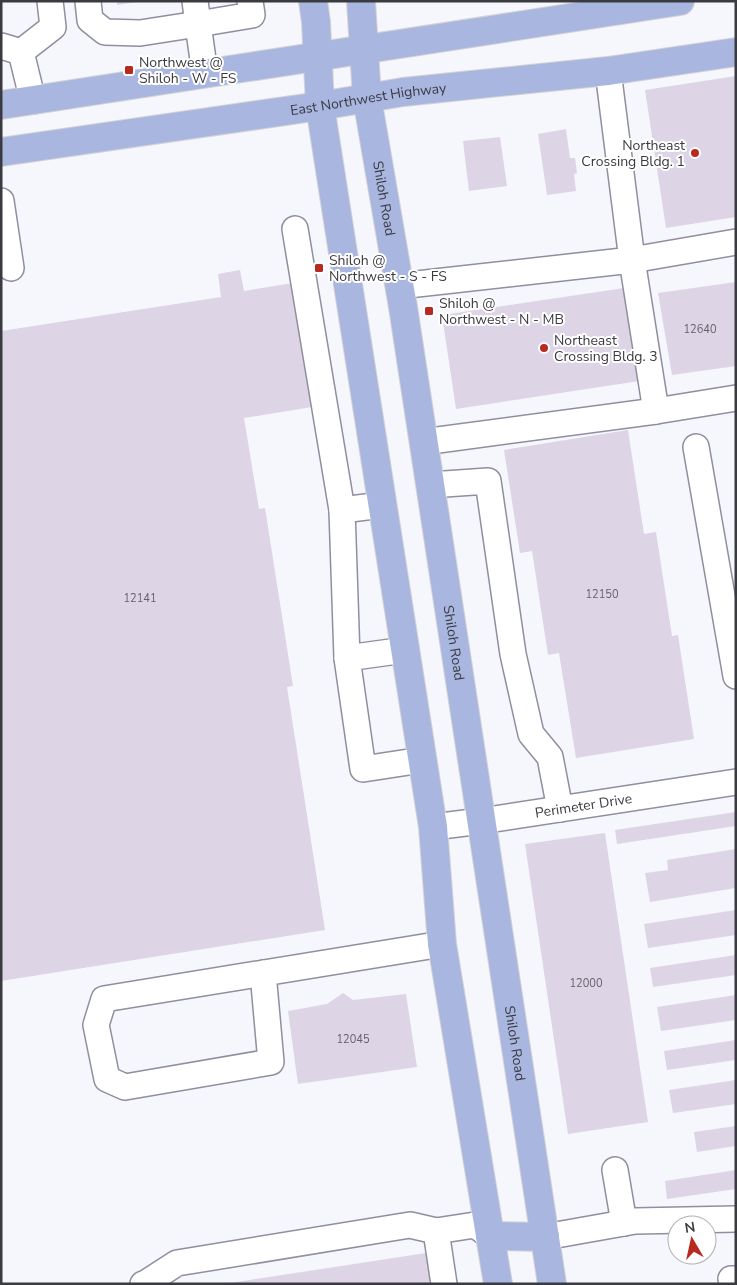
<svg xmlns="http://www.w3.org/2000/svg" width="737" height="1285" viewBox="0 0 737 1285" font-family="'Nunito Sans',sans-serif">
  <rect width="100%" height="100%" fill="#f6f6fd"/>
  <!-- building -->
  <g fill="#ddd5e5">
    <path d="M 117,1 L 137,1 L 137,2 L 117,5 Z"/>
    <path d="M 736,76 L 736,217 L 666,228 L 645,90 Z"/>
    <path d="M 566,129 L 570,158 L 575,158 L 577,173 L 574,174 L 576,191 L 547,195 L 538,134 Z"/>
    <path d="M 500,137 L 507,186 L 469,191 L 463,141 Z"/>
    <path d="M 240,270 L 244,291 L 293,283 L 312,407 L 244,418 L 259,509 L 265,508 L 293,686 L 287,687 L 325,930 L 1,981 L 1,331 L 221,297 L 218,274 Z"/>
    <path d="M 736,282 L 736,366 L 672,375 L 658,293 Z"/>
    <path d="M 631,287 L 646,380 L 456,409 L 442,315 Z"/>
    <path d="M 628,430 L 644,534 L 656,532 L 672,636 L 678,635 L 694,739 L 576,758 L 559,653 L 548,655 L 532,551 L 520,553 L 504,450 Z"/>
    <path d="M 736,812 L 736,826 L 617,844 L 615,830 Z"/>
    <path d="M 605,833 L 648,1122 L 568,1134 L 525,844 Z"/>
    <path d="M 736,849 L 736,888 L 650,902 L 645,873 L 668,870 L 667,860 Z"/>
    <path d="M 736,910 L 736,935 L 648,948 L 644,924 Z"/>
    <path d="M 736,955 L 736,975 L 653,987 L 650,968 Z"/>
    <path d="M 343,993 L 353,1000 L 406,994 L 417,1067 L 298,1084 L 288,1011 L 327,1004 Z"/>
    <path d="M 736,995 L 736,1020 L 661,1031 L 657,1007 Z"/>
    <path d="M 736,1040 L 736,1060 L 667,1070 L 664,1051 Z"/>
    <path d="M 736,1080 L 736,1104 L 673,1113 L 669,1090 Z"/>
    <path d="M 736,1126 L 736,1146 L 697,1152 L 694,1132 Z"/>
    <path d="M 736,1170 L 736,1189 L 667,1199 L 665,1181 Z"/>
    <path d="M 426,1253 L 430,1284 L 230,1284 L 230,1283 Z"/>
  </g>
  <g fill="none" stroke-linecap="round" stroke-linejoin="round">
    <defs>
      <g id="minor">
        <path d="M 88,1 L 90,20 L 105,32 L 140,33 L 198,24 L 205,74"/>
        <path d="M 195,1 L 198,24 L 252,15 L 250,1"/>
        <path d="M 1,46 L 21,52"/>
        <path d="M 21,52 L 53,27 L 50,1"/>
        <path d="M 21,52 L 33,101"/>
        <path d="M 608,71 L 632,260 L 736,242"/>
        <path d="M 1,201 L 11,268"/>
        <path d="M 295,229 L 342,510"/>
        <path d="M 399,286 L 632,260 L 656,411 L 736,398"/>
        <path d="M 423,442 L 656,411"/>
        <path d="M 696,447 L 736,676"/>
        <path d="M 430,485 L 488,481 L 513,654 L 531,734 L 550,757 L 560,809"/>
        <path d="M 405,650 L 347,658 L 363,769 L 422,760"/>
        <path d="M 347,658 L 342,510 L 382,505"/>
        <path id="s1" d="M 433,827 L 481,821 L 736,782"/>
        <path d="M 263,973 L 271,1062 L 125,1087 L 107,1079 L 96,1025 L 104,999 L 442,944"/>
        <path d="M 615,1170 L 624,1223"/>
        <path d="M 436,1231 L 444,1284"/>
        <path d="M 545,1237 L 635,1221 L 736,1219"/>
        <path d="M 731,1279 L 736,1279"/>
        <path d="M 143,1284 L 146,1283 L 177,1263 L 410,1225 L 436,1231 L 475,1225 L 490,1236"/>
      </g>
      <g id="major">
        <path d="M 313,1 L 316,22 L 320,106 L 433,827 L 442,944 L 498,1284"/>
        <path id="s2" d="M 361,1 L 367,98 L 403,307 L 552,1284"/>
        <path d="M 1,105 L 680,1"/>
        <path id="s3" d="M 1,152 L 320,106 L 403,92 L 608,71 L 736,52"/>
        <path d="M 490,1236 L 545,1237"/>
      </g>
    </defs>
    <!-- minor casing -->
    <use href="#minor" stroke="#908e9f" stroke-width="28"/>
    <!-- major casing -->
    <use href="#major" stroke="#d4d4d5" stroke-width="30"/>
    <!-- minor -->
    <use href="#minor" stroke="#fff" stroke-width="25"/>
    <!-- major -->
    <use href="#major" stroke="#a9b6e0" stroke-width="28"/>
  </g>
  <!-- markers -->
  <g fill="#b82920" stroke="#fff" stroke-width="2">
    <rect x="124" y="65" width="10" height="10" rx="2.5"/>
    <circle cx="695" cy="153" r="5"/>
    <rect x="314" y="263" width="10" height="10" rx="2.5"/>
    <rect x="424" y="306" width="10" height="10" rx="2.5"/>
    <circle cx="544" cy="348" r="5"/>
  </g>
  <g text-anchor="middle" stroke-width="4" stroke-linejoin="round" paint-order="stroke">
    <!-- number labels -->
    <g font-size="11" fill="#63616a">
      <text x="700" y="333">12640</text>
      <text x="602" y="598">12150</text>
      <text x="140" y="602">12141</text>
      <text x="586" y="987">12000</text>
      <text x="353" y="1043">12045</text>
    </g>
    <!-- poi labels -->
    <g font-size="14" fill="#3a3a41" stroke="#fff" text-anchor="start">
      <text x="139" y="67">Northwest @<tspan x="139" dy="16">Shiloh - W - FS</tspan></text>
      <text x="685" y="150" text-anchor="end">Northeast<tspan x="685" dy="16">Crossing Bldg. 1</tspan></text>
      <text x="329" y="265">Shiloh @<tspan x="329" dy="16">Northwest - S - FS</tspan></text>
      <text x="439" y="308">Shiloh @<tspan x="439" dy="16">Northwest - N - MB</tspan></text>
      <text x="554" y="345">Northeast<tspan x="554" dy="16">Crossing Bldg. 3</tspan></text>
    </g>
    <!-- street labels -->
    <g font-size="14" fill="#3a3a41" stroke="#fff">
      <text dy="5" stroke="none"><textPath href="#s3" startOffset="371">East Northwest Highway</textPath></text>
      <text dy="5" stroke="none"><textPath href="#s2" startOffset="199">Shiloh Road</textPath></text>
      <text dy="5" stroke="none"><textPath href="#s2" startOffset="649">Shiloh Road</textPath></text>
      <text dy="5" stroke="none"><textPath href="#s1" startOffset="152">Perimeter Drive</textPath></text>
      <text dy="5" stroke="none"><textPath href="#s2" startOffset="1054">Shiloh Road</textPath></text>
    </g>
  </g>
  <!-- border -->
  <rect width="737" height="1285" fill="none" stroke="#3a3a41" stroke-width="5"/>
  <!-- north arrow -->
  <g transform="translate(692 1240) rotate(351)"><circle r="24" fill="#ffffff" stroke="#b0b0b3"/>
  <path d="M0-4L9 19L0 12L-9 19Z" fill="#b82920"/>
  <text y="-8" font-size="14" font-weight="bold" text-anchor="middle" fill="#3a3a41">N</text>
  </g>
</svg>
